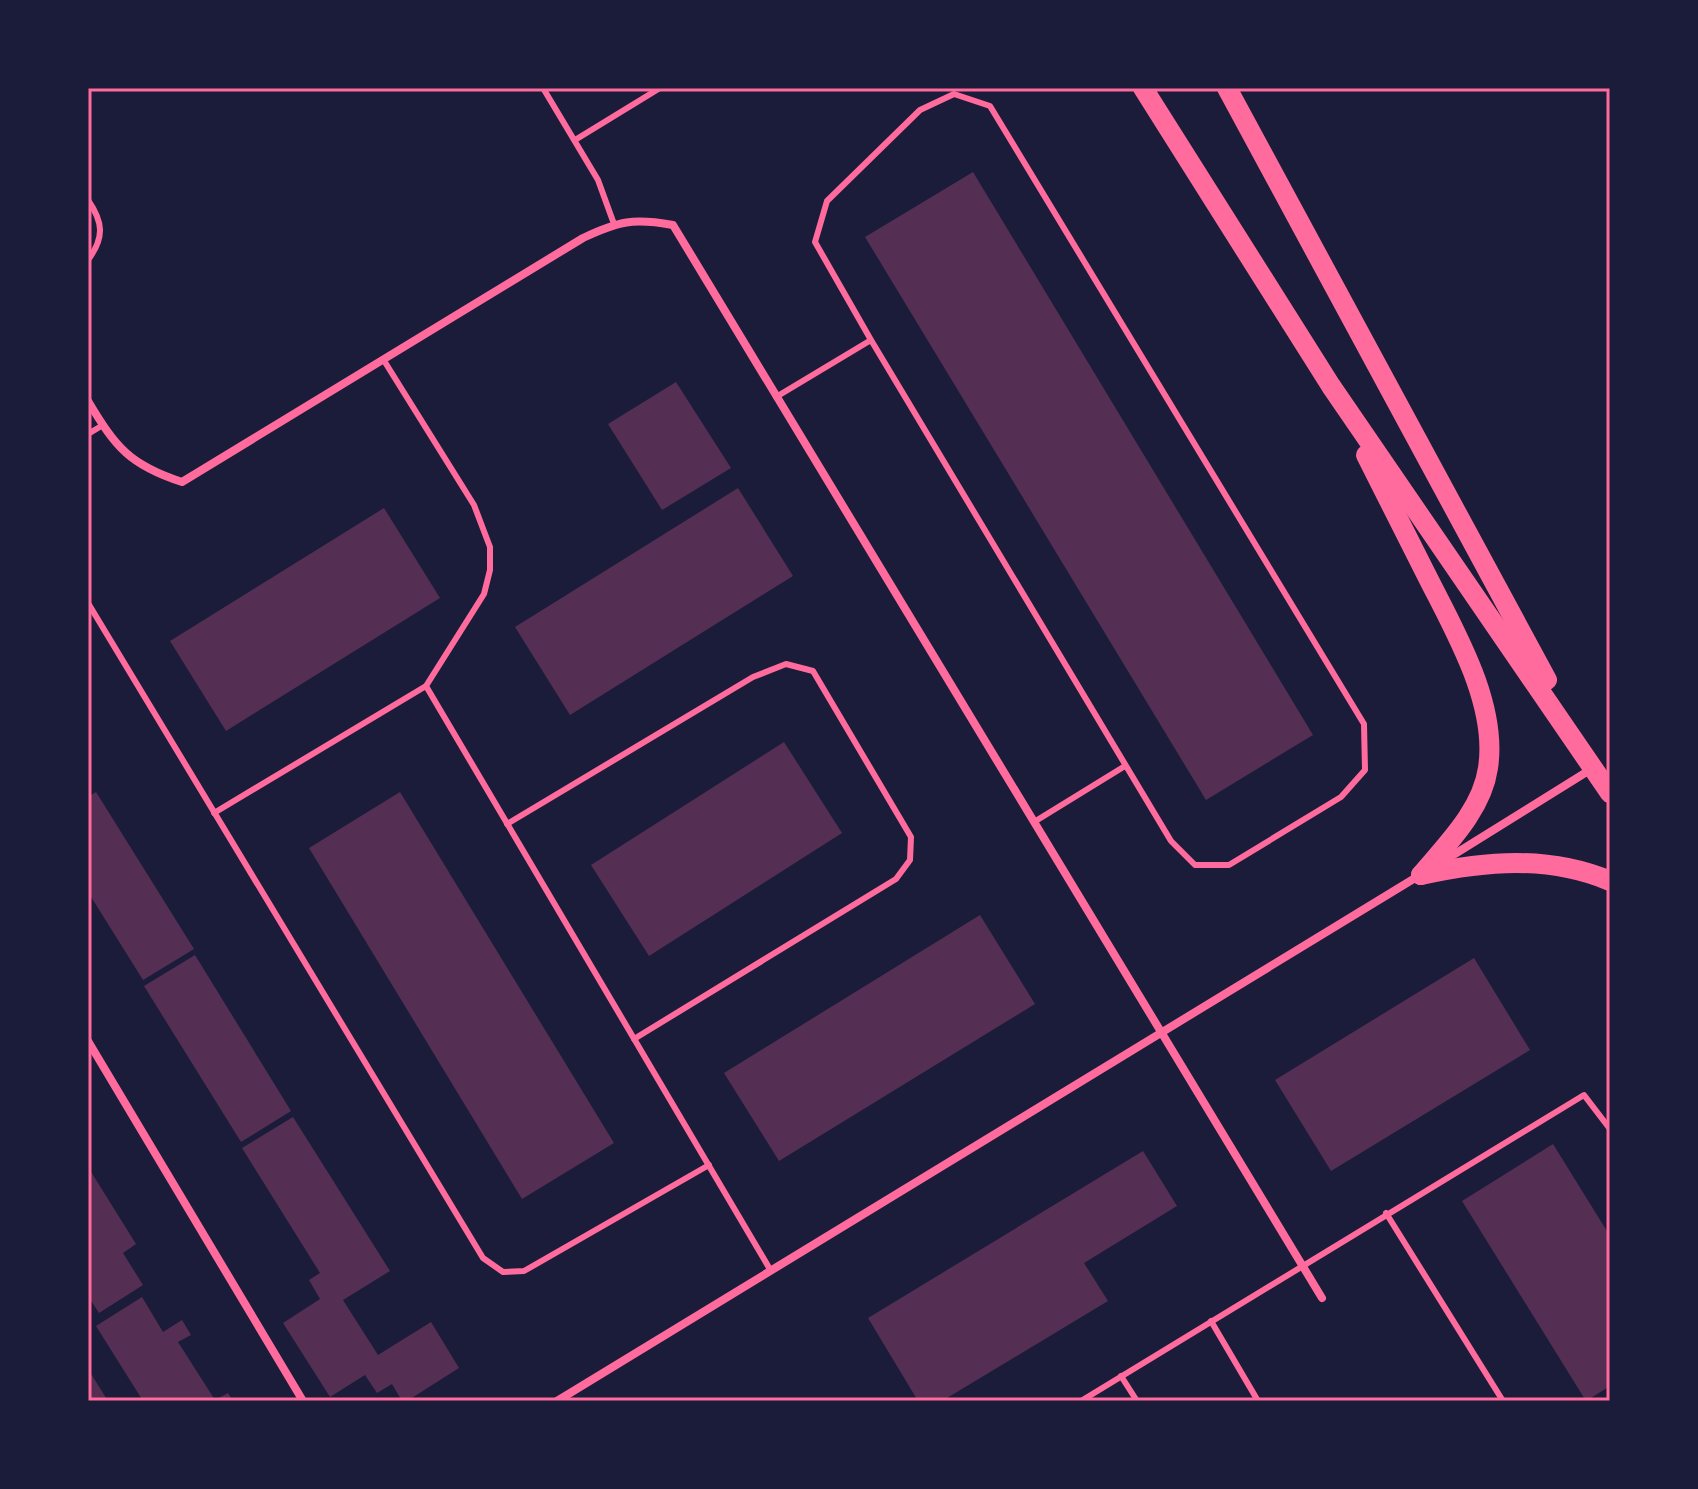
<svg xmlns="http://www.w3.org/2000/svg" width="1698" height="1489" viewBox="0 0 1698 1489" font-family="'Asap Condensed',sans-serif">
  <rect width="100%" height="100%" fill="#1b1b3a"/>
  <!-- building -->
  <g fill="#542f53">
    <path d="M 973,172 L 1313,735 L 1206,800 L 865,237 Z"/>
    <path d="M 676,382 L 731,468 L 662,510 L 608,424 Z"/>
    <path d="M 738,488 L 793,576 L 570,715 L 515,627 Z"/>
    <path d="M 384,508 L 440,598 L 226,731 L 170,641 Z"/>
    <path d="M 784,742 L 842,833 L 649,956 L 591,865 Z"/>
    <path d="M 96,792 L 194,949 L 143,980 L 88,892 L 88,797 Z"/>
    <path d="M 400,792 L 614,1143 L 522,1199 L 309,848 Z"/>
    <path d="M 980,915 L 1035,1004 L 779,1161 L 724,1073 Z"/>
    <path d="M 195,955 L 291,1111 L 241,1142 L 144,986 Z"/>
    <path d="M 1474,958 L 1530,1050 L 1331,1171 L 1275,1080 Z"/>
    <path d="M 293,1117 L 390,1271 L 343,1300 L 378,1355 L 431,1322 L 459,1368 L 407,1401 L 402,1401 L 392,1384 L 377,1393 L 365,1375 L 330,1397 L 283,1323 L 320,1299 L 309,1280 L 320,1273 L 242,1148 Z"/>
    <path d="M 1553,1144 L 1610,1236 L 1610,1386 L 1586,1401 L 1462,1201 Z"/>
    <path d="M 1143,1151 L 1177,1206 L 1084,1263 L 1108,1301 L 942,1401 L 918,1401 L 868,1318 Z"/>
    <path d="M 88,1167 L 136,1244 L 123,1253 L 143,1285 L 99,1313 L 88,1296 Z"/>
    <path d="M 142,1297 L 163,1332 L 182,1320 L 191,1335 L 178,1342 L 215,1400 L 228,1393 L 233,1401 L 143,1401 L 96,1326 Z"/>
    <path d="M 88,1369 L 108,1401 L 88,1401 Z"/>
  </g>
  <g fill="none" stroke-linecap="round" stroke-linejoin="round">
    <!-- service -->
    <g stroke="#ff6b9d" stroke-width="6">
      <path d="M 543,88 L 598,180 L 614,224"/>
      <path d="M 575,140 L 660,88"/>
      <path d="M 88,200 C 103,222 105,237 88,260"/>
      <path d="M 383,359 L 474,505 L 490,547 L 490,570 L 484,594 L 426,686 L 771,1271"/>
      <path d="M 776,397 L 871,340 L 815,242 L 827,201 L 920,110 L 954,94 L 990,106 L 1364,724 L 1365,770 L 1341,797 L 1229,865 L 1195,865 L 1171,841 L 871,340"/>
      <path d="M 88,434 L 103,425"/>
      <path d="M 88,603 L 483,1258 L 503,1272 L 524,1271 L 709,1165"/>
      <path d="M 214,813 L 426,686"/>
      <path d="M 1034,822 L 1125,766"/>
      <path d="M 507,824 L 753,677 L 786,664 L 813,671 L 911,837 L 910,860 L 896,879 L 634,1039"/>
      <path d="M 1386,1213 L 1503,1401"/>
      <path d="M 1211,1321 L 1258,1401"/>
      <path d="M 1121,1376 L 1137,1401"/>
      <path d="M 1081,1401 L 1584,1095 L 1610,1129"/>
    </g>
    <!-- minor -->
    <g stroke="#ff6b9d" stroke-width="8">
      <path d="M 88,401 C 116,448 130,465 182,482 L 583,238 C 619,221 633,218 673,225 L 1322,1298"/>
      <path d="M 1442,862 L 1593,768"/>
      <path d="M 88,1041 L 303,1401"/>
      <path d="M 557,1401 L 1420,875"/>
    </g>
    <!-- primary -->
    <g stroke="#ff6b9d" stroke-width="20">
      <path d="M 1143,88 L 1331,386 L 1610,793"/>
      <path d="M 1227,88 L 1547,680"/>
      <path d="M 1366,455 C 1386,495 1406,535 1426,574 C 1454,630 1498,703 1488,768 C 1482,810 1447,844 1421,875"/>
      <path d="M 1421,875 C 1485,861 1548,855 1610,881"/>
    </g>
  </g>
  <!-- border -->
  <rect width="1698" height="1489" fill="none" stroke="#1b1b3a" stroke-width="180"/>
  <rect x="90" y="90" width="1518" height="1309" fill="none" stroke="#ff6b9d" stroke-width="3"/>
</svg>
